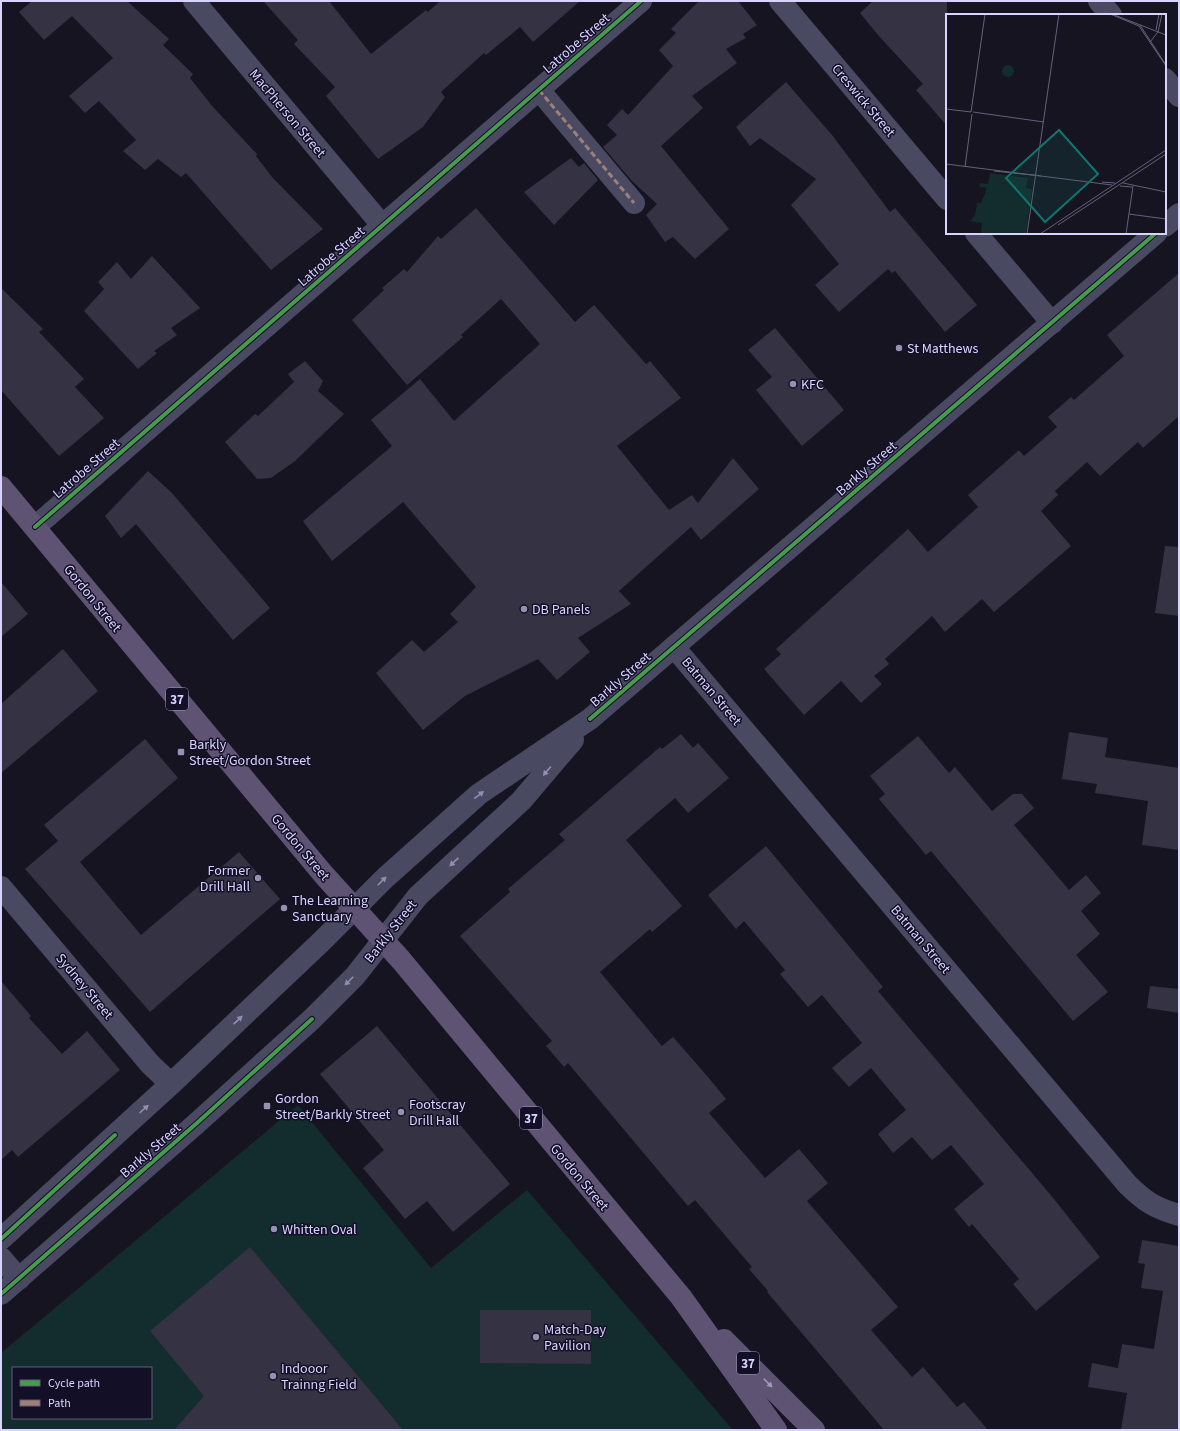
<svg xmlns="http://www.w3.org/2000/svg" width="1180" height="1431" viewBox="0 0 1180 1431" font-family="'Source Sans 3',sans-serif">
  <rect width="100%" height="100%" fill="#161421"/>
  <!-- green -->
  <path fill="#132c2d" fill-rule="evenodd" d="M 298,1105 L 431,1268 L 527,1190 L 733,1430 L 1,1430 L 1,1353 ZM 13,1368 L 151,1368 L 151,1418 L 13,1418 Z"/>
  <!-- building -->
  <g fill="#343243">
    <path d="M 32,1 L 127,1 L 169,39 L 163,45 L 193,74 L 190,78 L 213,107 L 257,154 L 256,156 L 272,177 L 323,229 L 271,270 L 186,173 L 181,177 L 158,159 L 145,170 L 123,151 L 136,140 L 99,101 L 85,113 L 69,96 L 113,58 L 72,16 L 44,40 L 19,12 Z"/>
    <path d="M 263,1 L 329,1 L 371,54 L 426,10 L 428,12 L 440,1 L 580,1 L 533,42 L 520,27 L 486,55 L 484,53 L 441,92 L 445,97 L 423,127 L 378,159 L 326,96 L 335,87 L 294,44 L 298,40 Z"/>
    <path d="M 699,1 L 738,1 L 757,25 L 743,34 L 746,38 L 726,49 L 737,63 L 692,96 L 703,108 L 661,146 L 729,229 L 695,259 L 673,237 L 665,242 L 646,215 L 657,204 L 632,181 L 603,147 L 617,135 L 607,125 L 622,109 L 628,115 L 673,66 L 659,50 L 676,33 L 671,29 Z"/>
    <path d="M 873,1 L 947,1 L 947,126 L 916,90 L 923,84 L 878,35 L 860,13 Z"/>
    <path d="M 786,82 L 832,135 L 890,212 L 895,208 L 977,305 L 945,332 L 895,271 L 892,273 L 888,269 L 839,312 L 815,285 L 839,264 L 791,205 L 816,179 L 760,138 L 750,146 L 736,127 Z"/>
    <path d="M 571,158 L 579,167 L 584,163 L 598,180 L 554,225 L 524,192 Z"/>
    <path d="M 476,208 L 575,322 L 594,305 L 646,364 L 650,361 L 681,398 L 617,446 L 669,510 L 692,495 L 698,503 L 733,458 L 759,489 L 701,540 L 691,527 L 619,591 L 631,604 L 578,638 L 590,652 L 557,680 L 538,659 L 465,696 L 423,730 L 376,673 L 412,640 L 424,652 L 458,622 L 450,614 L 476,587 L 403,502 L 332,561 L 303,521 L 392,446 L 371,420 L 420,379 L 454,421 L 540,344 L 501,299 L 461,335 L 463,337 L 407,385 L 352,320 L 384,290 L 382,288 L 404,269 L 407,272 L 438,236 L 441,239 Z"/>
    <path d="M 152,256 L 200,308 L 171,328 L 177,335 L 154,351 L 157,353 L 138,369 L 84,311 L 104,289 L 98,282 L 117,262 L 131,279 Z"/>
    <path d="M 1179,273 L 1179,416 L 1143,448 L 1138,442 L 1100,476 L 1087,462 L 1055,491 L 1058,495 L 1041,511 L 1071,546 L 994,612 L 982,599 L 945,632 L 932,616 L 885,659 L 889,664 L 874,676 L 882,684 L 861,703 L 841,681 L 804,715 L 764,669 L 781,654 L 776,649 L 908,529 L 928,552 L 978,507 L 968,495 L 1019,450 L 1024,456 L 1057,427 L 1048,417 L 1071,397 L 1074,400 L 1124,356 L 1107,335 Z"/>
    <path d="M 1,288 L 43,329 L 39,332 L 84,379 L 75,387 L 104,418 L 59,456 L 1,390 Z"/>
    <path d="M 775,328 L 844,410 L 802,446 L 756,390 L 772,377 L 748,350 Z"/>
    <path d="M 305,361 L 323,381 L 318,391 L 344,414 L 295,461 L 271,478 L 257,479 L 225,442 L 255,414 L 258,416 L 294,382 L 288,374 Z"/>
    <path d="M 148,471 L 172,493 L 270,608 L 233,640 L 136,524 L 121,538 L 105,516 Z"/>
    <path d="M 1165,546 L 1179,547 L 1179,616 L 1155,613 Z"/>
    <path d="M 1,582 L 28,614 L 1,637 Z"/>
    <path d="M 63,649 L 98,691 L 1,773 L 1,704 Z"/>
    <path d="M 1069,732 L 1108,738 L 1105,757 L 1179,768 L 1179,850 L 1142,845 L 1148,801 L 1095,793 L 1097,784 L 1062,779 Z"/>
    <path d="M 681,734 L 693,748 L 698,743 L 729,778 L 688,813 L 675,798 L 626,840 L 682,906 L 652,932 L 650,929 L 600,972 L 662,1046 L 673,1037 L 708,1077 L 726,1099 L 709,1113 L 765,1178 L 799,1149 L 828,1183 L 807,1201 L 898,1307 L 871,1330 L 912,1377 L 923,1367 L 957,1407 L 964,1402 L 988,1430 L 884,1430 L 767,1292 L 768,1291 L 749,1269 L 752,1267 L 695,1200 L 688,1206 L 568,1063 L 564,1067 L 546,1046 L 552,1041 L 460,936 L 510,892 L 508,889 L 565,840 L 559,834 L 660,747 L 662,749 Z"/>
    <path d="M 918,736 L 949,773 L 955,767 L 992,811 L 1013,794 L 1022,794 L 1034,808 L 1014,825 L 1069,890 L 1086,875 L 1101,893 L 1081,911 L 1100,934 L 1076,955 L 1108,992 L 1073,1021 L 931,851 L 926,855 L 879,799 L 885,794 L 870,776 Z"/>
    <path d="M 145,739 L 178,778 L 80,862 L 141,935 L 239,852 L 280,899 L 150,1012 L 25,869 L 58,841 L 44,825 Z"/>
    <path d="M 766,846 L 883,987 L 878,991 L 1054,1199 L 1100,1257 L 1036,1311 L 1013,1284 L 1019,1279 L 972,1224 L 969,1227 L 954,1209 L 984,1184 L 951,1145 L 932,1160 L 912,1137 L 893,1153 L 878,1134 L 906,1110 L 871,1068 L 849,1087 L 832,1068 L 862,1043 L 822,995 L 808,1007 L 780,974 L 785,970 L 744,921 L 736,929 L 708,895 Z"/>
    <path d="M 1,981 L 31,1016 L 29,1018 L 62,1054 L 87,1031 L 120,1070 L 18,1157 L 12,1150 L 1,1160 Z"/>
    <path d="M 1150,986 L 1179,989 L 1179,1013 L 1147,1008 Z"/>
    <path d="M 377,1026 L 510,1184 L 453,1232 L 427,1201 L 405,1219 L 363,1168 L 384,1150 L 320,1074 Z"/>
    <path d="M 1142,1240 L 1179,1246 L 1179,1430 L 1121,1430 L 1127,1393 L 1088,1387 L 1092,1363 L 1118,1368 L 1122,1344 L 1154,1349 L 1163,1291 L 1141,1288 L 1145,1264 L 1138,1263 Z"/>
    <path d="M 250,1247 L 403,1430 L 174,1430 L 204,1396 L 150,1331 Z"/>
    <path d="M 480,1310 L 591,1310 L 591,1364 L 480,1363 Z"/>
  </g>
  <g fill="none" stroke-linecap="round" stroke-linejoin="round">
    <!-- minor -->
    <g stroke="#4a4962" stroke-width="22">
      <path d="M 194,1 L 382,225"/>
      <path d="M 780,1 L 947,199"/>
      <path d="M 1099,1 L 1111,15"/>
      <path d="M 1165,79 L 1179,96"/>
      <path d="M 539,90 L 634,203"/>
      <path d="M 976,233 L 1052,323"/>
      <path d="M 35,527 L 641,1"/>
      <path d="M 674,647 L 1127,1184 C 1145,1202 1155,1208 1179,1215"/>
      <path d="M 1,887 L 150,1064 L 171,1084"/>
    </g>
    <!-- tertiary -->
    <g stroke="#4a4962" stroke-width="22">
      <path d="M 1165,226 L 1179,214"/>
      <path d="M 1,1239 L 171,1084 L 322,941 L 385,878 L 479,794 L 590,719 L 1156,233"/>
      <path d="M 1,1258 L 19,1279"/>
      <path d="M 1,1294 L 197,1123 L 312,1019 L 355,976 L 418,896 L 521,801 L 573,740"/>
    </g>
    <!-- primary -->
    <g stroke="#5e5373" stroke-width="22">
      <path d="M 1,487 L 324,875 L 401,960 L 681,1297 L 776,1430"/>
      <path d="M 724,1340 L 814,1430"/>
    </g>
    <!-- quiet -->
    <path stroke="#9e8076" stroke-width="3" stroke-dasharray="6 3" stroke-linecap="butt" d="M 539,90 L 634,203"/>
    <defs>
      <g id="cycleway">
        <path d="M 35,527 L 641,1"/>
        <path d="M 590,719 L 1156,233"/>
        <path d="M 1,1239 L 115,1135"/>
        <path d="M 1,1294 L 197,1123 L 312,1019"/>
      </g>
    </defs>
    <!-- cycleway casing -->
    <use href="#cycleway" stroke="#130f26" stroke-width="6"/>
    <!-- cycleway -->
    <use href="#cycleway" stroke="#469c4c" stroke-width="4"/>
  </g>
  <!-- one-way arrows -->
  <defs><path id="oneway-solid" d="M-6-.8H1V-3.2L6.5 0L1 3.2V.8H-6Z"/></defs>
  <g fill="#928eb0">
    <use href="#oneway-solid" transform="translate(547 771) rotate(130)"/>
    <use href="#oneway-solid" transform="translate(479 795) rotate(-38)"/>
    <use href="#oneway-solid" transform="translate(454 862) rotate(137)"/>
    <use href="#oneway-solid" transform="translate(382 881) rotate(-45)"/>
    <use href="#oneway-solid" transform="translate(349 981) rotate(135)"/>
    <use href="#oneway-solid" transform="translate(238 1020) rotate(-43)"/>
    <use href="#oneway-solid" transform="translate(144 1109) rotate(-42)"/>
  </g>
  <use fill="#a29ac0" href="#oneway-solid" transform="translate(768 1383) rotate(45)"/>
  <!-- markers -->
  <g fill="#9591b1" stroke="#130f26" stroke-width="1.5">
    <circle cx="899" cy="348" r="4"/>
    <circle cx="793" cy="384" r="4"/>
    <circle cx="524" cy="609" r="4"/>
    <rect x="177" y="748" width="8" height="8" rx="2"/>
    <circle cx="258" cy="878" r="4"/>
    <circle cx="284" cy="908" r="4"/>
    <rect x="263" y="1102" width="8" height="8" rx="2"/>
    <circle cx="401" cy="1112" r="4"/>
    <circle cx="274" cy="1229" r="4"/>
    <circle cx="536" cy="1337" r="4"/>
    <circle cx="273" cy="1376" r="4"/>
  </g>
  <g text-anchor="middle" stroke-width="3" stroke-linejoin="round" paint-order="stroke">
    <!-- shield labels -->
    <g fill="#130f26" stroke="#9e99be" stroke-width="1">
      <rect x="166" y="688" width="22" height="22" rx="3"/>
      <rect x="520" y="1107" width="22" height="22" rx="3"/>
      <rect x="737" y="1352" width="22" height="22" rx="3"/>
    </g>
    <g font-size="13" font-weight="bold" fill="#d9d4ff">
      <text x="177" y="704">37</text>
      <text x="531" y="1123">37</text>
      <text x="748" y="1368">37</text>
    </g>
    <!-- street labels -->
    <g font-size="14" fill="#d9d4ff" stroke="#130f26">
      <text transform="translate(576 43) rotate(-41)" y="5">Latrobe Street</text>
      <text transform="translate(864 100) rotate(50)" y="5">Creswick Street</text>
      <text transform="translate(288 113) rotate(50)" y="5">MacPherson Street</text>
      <text transform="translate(331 256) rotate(-41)" y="5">Latrobe Street</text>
      <text transform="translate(86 468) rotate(-41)" y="5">Latrobe Street</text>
      <text transform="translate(866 468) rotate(-41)" y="5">Barkly Street</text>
      <text transform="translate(93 598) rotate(51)" y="5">Gordon Street</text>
      <text transform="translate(620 679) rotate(-41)" y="5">Barkly Street</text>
      <text transform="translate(712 691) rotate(50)" y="5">Batman Street</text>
      <text transform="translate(301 847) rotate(50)" y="5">Gordon Street</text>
      <text transform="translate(390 931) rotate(-52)" y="5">Barkly Street</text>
      <text transform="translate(921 939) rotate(50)" y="5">Batman Street</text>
      <text transform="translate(85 986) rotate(50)" y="5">Sydney Street</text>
      <text transform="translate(150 1150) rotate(-41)" y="5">Barkly Street</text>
      <text transform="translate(580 1177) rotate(50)" y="5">Gordon Street</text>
    </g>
    <!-- poi labels -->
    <g font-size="14" fill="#d9d4ff" stroke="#130f26" text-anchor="start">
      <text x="907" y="353">St Matthews</text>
      <text x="801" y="389">KFC</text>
      <text x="532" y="614">DB Panels</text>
      <text x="189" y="749">Barkly<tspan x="189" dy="16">Street/Gordon Street</tspan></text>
      <text x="250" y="875" text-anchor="end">Former<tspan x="250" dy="16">Drill Hall</tspan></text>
      <text x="292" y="905">The Learning<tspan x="292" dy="16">Sanctuary</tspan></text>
      <text x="275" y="1103">Gordon<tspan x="275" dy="16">Street/Barkly Street</tspan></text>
      <text x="409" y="1109">Footscray<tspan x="409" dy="16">Drill Hall</tspan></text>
      <text x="282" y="1234">Whitten Oval</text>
      <text x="544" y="1334">Match-Day<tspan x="544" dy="16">Pavilion</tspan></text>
      <text x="281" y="1373">Indooor<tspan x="281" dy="16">Trainng Field</tspan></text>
    </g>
  </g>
  <!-- overview -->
  <g transform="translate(946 14)">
    <rect width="220" height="220" fill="#161421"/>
    <path d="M56 57a6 6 0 1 1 12 0a6 6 0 1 1-12 0ZM 44,159 L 82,164 L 80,174 L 86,175 L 80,220 L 35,220 L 36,209 L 24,207 L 29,201 L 31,189 L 35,189 L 41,174 L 33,173 L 34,169 L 42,170 Z" fill="#132c2d"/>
    <path fill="none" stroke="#64617a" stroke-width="1" d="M 164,0 L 193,12 L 220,52M 166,0 L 220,21M 194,11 L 220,51M 210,16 L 213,0M 212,18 L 216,0M 204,28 L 212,18M 0,95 L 25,98M 25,98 L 39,0M 27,98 L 98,108M 0,150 L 166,171M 19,153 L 26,100M 48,157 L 95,162M 156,168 L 169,169M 177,169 L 220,178M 174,172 L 186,173M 183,200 L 220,205M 112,211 L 220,140M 81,220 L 113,0M 94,220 L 220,136M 180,220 L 187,172"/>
    <path fill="#0f766e" fill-opacity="0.15" stroke="#0f766e" stroke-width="2" d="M 113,116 L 152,160 L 99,208 L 60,164 Z"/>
    <rect width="220" height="220" fill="none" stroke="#d9d4ff" stroke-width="2"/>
  </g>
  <!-- border -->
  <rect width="1180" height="1431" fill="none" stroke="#d9d4ff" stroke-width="4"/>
  <!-- legend -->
  <rect x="12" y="1367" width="140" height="52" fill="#130f26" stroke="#625e7d"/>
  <rect x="20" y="1380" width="20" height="6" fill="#469c4c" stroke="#625e7d"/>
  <text x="48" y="1387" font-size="12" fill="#d9d4ff">Cycle path</text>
  <rect x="20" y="1400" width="20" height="6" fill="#9e8076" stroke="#625e7d"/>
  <text x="48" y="1407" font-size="12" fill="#d9d4ff">Path</text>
</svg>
